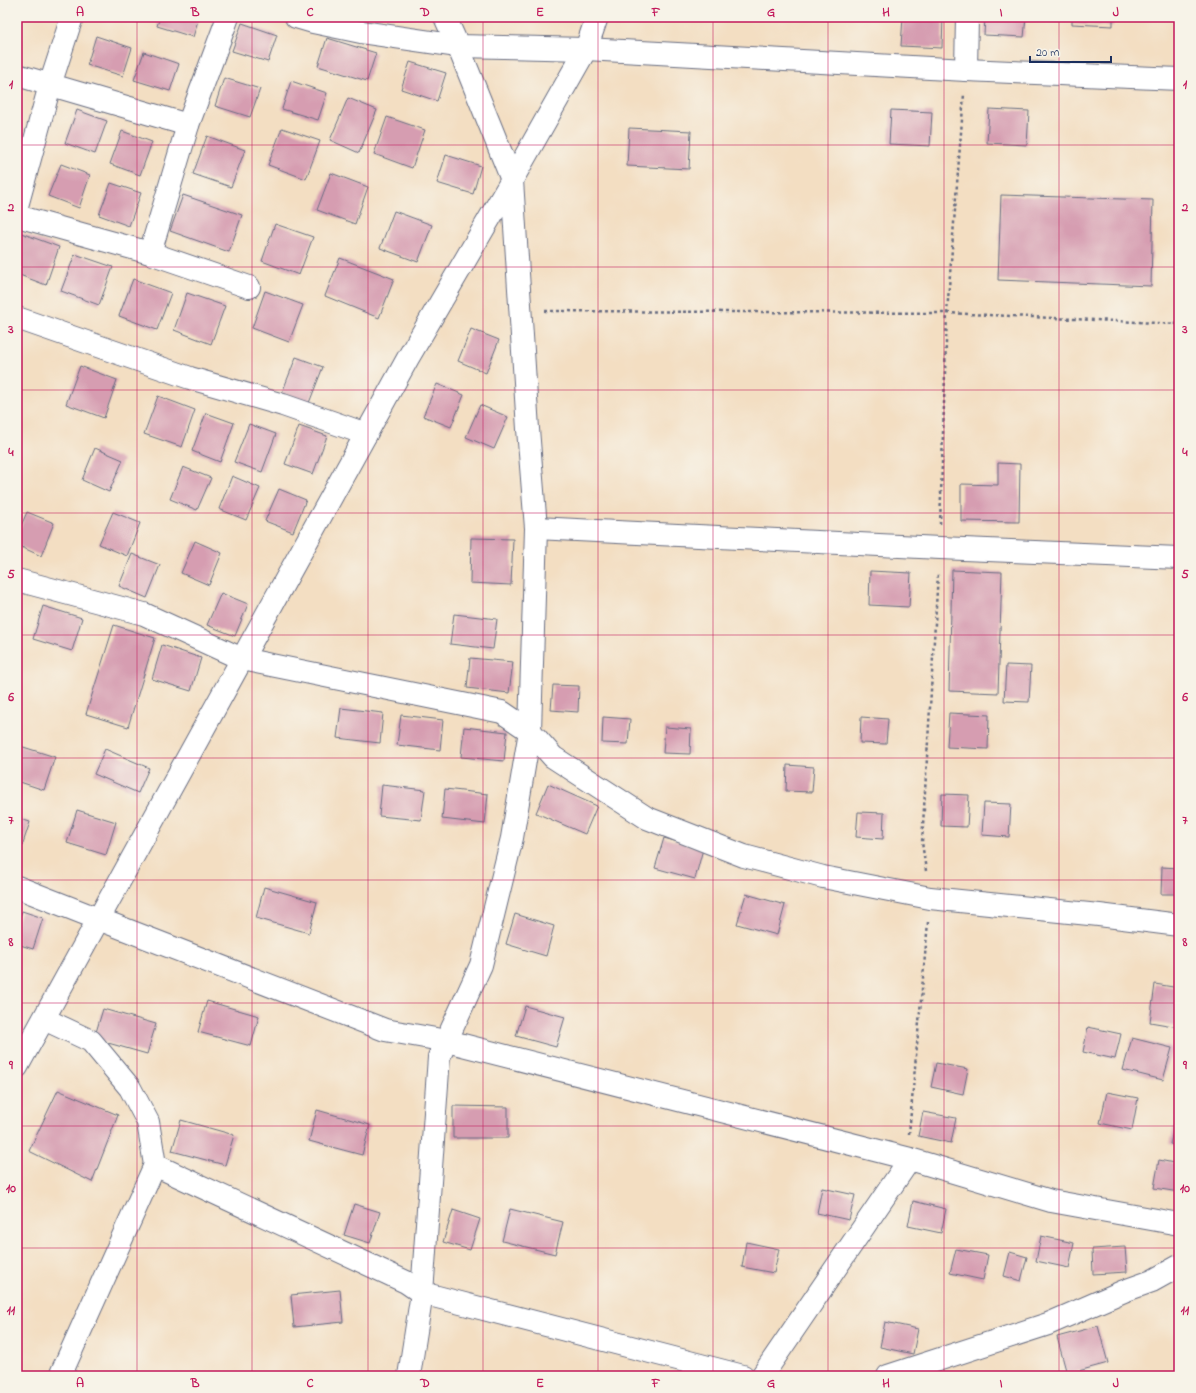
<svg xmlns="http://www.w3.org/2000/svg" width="1196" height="1393" viewBox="0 0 1196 1393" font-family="'Indie Flower',sans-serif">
  <rect width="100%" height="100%" fill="#f7f3e8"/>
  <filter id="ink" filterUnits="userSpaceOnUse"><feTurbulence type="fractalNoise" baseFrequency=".025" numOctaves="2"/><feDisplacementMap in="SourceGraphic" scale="8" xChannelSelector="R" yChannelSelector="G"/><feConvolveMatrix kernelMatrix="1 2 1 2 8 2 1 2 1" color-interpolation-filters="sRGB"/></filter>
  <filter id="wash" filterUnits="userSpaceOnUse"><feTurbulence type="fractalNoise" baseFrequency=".012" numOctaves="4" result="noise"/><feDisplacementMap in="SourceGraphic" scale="16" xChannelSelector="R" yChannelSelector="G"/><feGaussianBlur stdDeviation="0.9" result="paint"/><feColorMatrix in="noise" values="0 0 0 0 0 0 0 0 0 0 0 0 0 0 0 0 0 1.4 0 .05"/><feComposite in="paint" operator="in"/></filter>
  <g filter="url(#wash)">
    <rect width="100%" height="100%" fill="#f3dec2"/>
    <g id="blocks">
      <!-- building -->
      <g fill="#d69db1">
        <path d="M 160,17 L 199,17 L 193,37 L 157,26 Z"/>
        <path d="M 903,17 L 943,17 L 942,48 L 901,46 Z"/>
        <path d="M 985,17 L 1026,17 L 1024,37 L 984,35 Z"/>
        <path d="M 1072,17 L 1113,17 L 1113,26 L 1072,24 Z"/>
        <path d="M 242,23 L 277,35 L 268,62 L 232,51 Z"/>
        <path d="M 96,36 L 132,48 L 123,76 L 87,65 Z"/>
        <path d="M 327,38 L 376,53 L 367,81 L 318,66 Z"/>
        <path d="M 144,52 L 179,64 L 170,91 L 134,80 Z"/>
        <path d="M 410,62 L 446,73 L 437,101 L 401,89 Z"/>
        <path d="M 224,78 L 260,89 L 250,117 L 215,106 Z"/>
        <path d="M 291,81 L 327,93 L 318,120 L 282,109 Z"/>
        <path d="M 348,98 L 377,110 L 359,153 L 330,140 Z"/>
        <path d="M 989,109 L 1029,111 L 1027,145 L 987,143 Z"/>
        <path d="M 77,110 L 107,121 L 95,154 L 65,143 Z"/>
        <path d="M 891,110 L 932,112 L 930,146 L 889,144 Z"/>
        <path d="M 387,117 L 425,130 L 412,168 L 374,154 Z"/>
        <path d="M 282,128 L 320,141 L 306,179 L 268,165 Z"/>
        <path d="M 629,128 L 691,131 L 689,169 L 627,166 Z"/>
        <path d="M 122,131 L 152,142 L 140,175 L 110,164 Z"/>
        <path d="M 207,136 L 245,150 L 231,187 L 193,174 Z"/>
        <path d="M 446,155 L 481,166 L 473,194 L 437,183 Z"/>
        <path d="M 61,164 L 90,175 L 79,208 L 48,196 Z"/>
        <path d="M 331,173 L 368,187 L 355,224 L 317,210 Z"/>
        <path d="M 111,183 L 141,193 L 129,226 L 99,215 Z"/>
        <path d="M 183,195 L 242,215 L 229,252 L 170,231 Z"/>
        <path d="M 1001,195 L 1153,200 L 1151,286 L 998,280 Z"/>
        <path d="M 394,211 L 432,225 L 418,262 L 380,248 Z"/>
        <path d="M 275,224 L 313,237 L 299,275 L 262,261 Z"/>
        <path d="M 21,233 L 59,247 L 46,285 L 17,274 L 17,245 Z"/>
        <path d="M 75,254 L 113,267 L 99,305 L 61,291 Z"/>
        <path d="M 340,258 L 394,279 L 379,318 L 325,296 Z"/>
        <path d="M 133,279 L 171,293 L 157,330 L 119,316 Z"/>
        <path d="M 265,291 L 303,305 L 289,342 L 252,328 Z"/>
        <path d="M 187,293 L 225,306 L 211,344 L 174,330 Z"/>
        <path d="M 471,329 L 499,340 L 486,373 L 458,361 Z"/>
        <path d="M 296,357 L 323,367 L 309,403 L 282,393 Z"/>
        <path d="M 80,366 L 117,380 L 104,418 L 66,404 Z"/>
        <path d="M 437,384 L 464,395 L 451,427 L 423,416 Z"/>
        <path d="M 158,396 L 195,410 L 182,447 L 144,434 Z"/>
        <path d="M 480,405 L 508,417 L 494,449 L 466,437 Z"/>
        <path d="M 206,413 L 234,423 L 220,462 L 192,451 Z"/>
        <path d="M 249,424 L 276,434 L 262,472 L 234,462 Z"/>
        <path d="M 299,426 L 327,436 L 313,474 L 285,464 Z"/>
        <path d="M 95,448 L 123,460 L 109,492 L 82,480 Z"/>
        <path d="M 998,463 L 1020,464 L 1019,522 L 961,521 L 961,484 L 998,485 Z"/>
        <path d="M 183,467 L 211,478 L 197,510 L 170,499 Z"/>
        <path d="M 232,476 L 260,488 L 246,520 L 219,509 Z"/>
        <path d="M 279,489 L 306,500 L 293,532 L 265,521 Z"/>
        <path d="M 27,512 L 54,523 L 41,556 L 17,545 L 17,535 Z"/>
        <path d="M 113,512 L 140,523 L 127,556 L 99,544 Z"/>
        <path d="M 471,538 L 513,539 L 511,585 L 470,583 Z"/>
        <path d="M 195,541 L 222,553 L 209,585 L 181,573 Z"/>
        <path d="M 132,554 L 160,565 L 147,598 L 119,586 Z"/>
        <path d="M 952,570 L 1002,572 L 998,693 L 949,691 Z"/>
        <path d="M 870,571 L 911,573 L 909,607 L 869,605 Z"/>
        <path d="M 221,593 L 248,604 L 235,636 L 207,625 Z"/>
        <path d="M 43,606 L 82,618 L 72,651 L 33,639 Z"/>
        <path d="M 454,614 L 497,619 L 493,649 L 450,644 Z"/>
        <path d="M 114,625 L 155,638 L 128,727 L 86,714 Z"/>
        <path d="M 162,645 L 201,658 L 191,691 L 152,679 Z"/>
        <path d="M 470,658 L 513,662 L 509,693 L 467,688 Z"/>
        <path d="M 1006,665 L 1031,666 L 1029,702 L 1004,701 Z"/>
        <path d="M 553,685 L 579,686 L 578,712 L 551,710 Z"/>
        <path d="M 341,708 L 383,713 L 380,743 L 337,738 Z"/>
        <path d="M 949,713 L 989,715 L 988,749 L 947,747 Z"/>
        <path d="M 401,715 L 443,720 L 440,750 L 397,745 Z"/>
        <path d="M 603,717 L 630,719 L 628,744 L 602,743 Z"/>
        <path d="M 861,717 L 888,719 L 886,744 L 860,743 Z"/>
        <path d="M 464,727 L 507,732 L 504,761 L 461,757 Z"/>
        <path d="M 665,727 L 691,729 L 690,754 L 663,753 Z"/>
        <path d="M 17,745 L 55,757 L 44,790 L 17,781 Z"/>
        <path d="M 105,749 L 149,768 L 138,793 L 94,774 Z"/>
        <path d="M 787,765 L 814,767 L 812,792 L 786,791 Z"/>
        <path d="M 548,784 L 597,806 L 585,834 L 536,813 Z"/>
        <path d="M 382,785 L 425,790 L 421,820 L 379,816 Z"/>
        <path d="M 445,789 L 488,794 L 485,824 L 442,819 Z"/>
        <path d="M 942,794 L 969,795 L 967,827 L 941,826 Z"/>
        <path d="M 984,803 L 1011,804 L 1009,837 L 982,835 Z"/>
        <path d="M 77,810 L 116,822 L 106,855 L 67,843 Z"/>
        <path d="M 858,812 L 884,813 L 883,839 L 856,837 Z"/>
        <path d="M 17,818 L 30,822 L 19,855 L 17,855 Z"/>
        <path d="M 664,838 L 703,849 L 695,879 L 655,868 Z"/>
        <path d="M 1162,867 L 1179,868 L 1179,894 L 1161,894 Z"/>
        <path d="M 264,887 L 317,902 L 309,933 L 256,918 Z"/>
        <path d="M 746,894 L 785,905 L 777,935 L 737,924 Z"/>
        <path d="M 22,911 L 43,918 L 33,949 L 17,944 L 17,925 Z"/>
        <path d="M 515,914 L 554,926 L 546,956 L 506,944 Z"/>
        <path d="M 1155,984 L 1179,988 L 1179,1027 L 1150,1022 Z"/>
        <path d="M 207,1001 L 259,1016 L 251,1046 L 198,1032 Z"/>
        <path d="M 525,1006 L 565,1017 L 556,1047 L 516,1036 Z"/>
        <path d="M 103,1009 L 156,1024 L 147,1054 L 94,1039 Z"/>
        <path d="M 1088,1027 L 1121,1034 L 1115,1059 L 1083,1052 Z"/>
        <path d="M 1132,1038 L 1172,1048 L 1163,1080 L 1123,1070 Z"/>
        <path d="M 936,1063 L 968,1069 L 963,1094 L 931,1087 Z"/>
        <path d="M 58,1090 L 118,1115 L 92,1182 L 29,1151 Z"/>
        <path d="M 1107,1092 L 1138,1098 L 1132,1130 L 1100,1123 Z"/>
        <path d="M 453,1106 L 508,1107 L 508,1138 L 453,1138 Z"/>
        <path d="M 317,1110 L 370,1125 L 362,1155 L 309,1141 Z"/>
        <path d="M 1178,1110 L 1179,1110 L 1179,1146 L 1170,1144 Z"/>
        <path d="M 923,1112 L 956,1118 L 951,1143 L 918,1136 Z"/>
        <path d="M 181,1120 L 234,1135 L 225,1165 L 172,1151 Z"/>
        <path d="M 1159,1160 L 1179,1164 L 1179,1192 L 1154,1188 Z"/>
        <path d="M 822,1188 L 855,1195 L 849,1220 L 817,1213 Z"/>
        <path d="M 913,1201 L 946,1209 L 941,1233 L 908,1226 Z"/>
        <path d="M 354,1204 L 380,1212 L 370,1243 L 344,1235 Z"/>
        <path d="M 510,1209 L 563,1222 L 555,1254 L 502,1241 Z"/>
        <path d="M 453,1210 L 480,1219 L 470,1250 L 443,1242 Z"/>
        <path d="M 1041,1236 L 1074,1243 L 1069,1268 L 1036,1261 Z"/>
        <path d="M 746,1242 L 779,1249 L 774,1273 L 742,1267 Z"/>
        <path d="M 1125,1247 L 1127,1272 L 1093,1274 L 1092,1249 Z"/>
        <path d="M 956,1249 L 988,1255 L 983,1280 L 950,1273 Z"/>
        <path d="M 1010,1252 L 1027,1257 L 1021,1281 L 1004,1276 Z"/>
        <path d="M 340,1290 L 343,1322 L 294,1327 L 291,1295 Z"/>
        <path d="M 885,1322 L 918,1329 L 913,1354 L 880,1347 Z"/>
        <path d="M 1098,1326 L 1108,1363 L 1067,1374 L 1057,1337 Z"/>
      </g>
    </g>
  </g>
  <g filter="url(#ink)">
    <use href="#blocks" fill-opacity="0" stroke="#676c81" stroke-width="1"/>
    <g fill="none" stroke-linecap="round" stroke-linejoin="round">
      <defs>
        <g id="minor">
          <path d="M 296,17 L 313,22 L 361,32 L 458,46 L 586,49 L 966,70 L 1179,79"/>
          <path d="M 966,70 L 967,17"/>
          <path d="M 17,75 L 188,125"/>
          <path d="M 17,206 L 50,85 L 72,17"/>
          <path d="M 17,216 L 150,253 L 249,287"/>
          <path d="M 150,253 L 188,125 L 228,17"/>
          <path d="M 17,318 L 190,378 L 283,405 L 366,434"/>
          <path d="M 536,528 L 940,548 L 1179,558"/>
          <path d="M 17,580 L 144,614 L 242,659 L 502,712 L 530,731 L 553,757 L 647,818 L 744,856 L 823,877 L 930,898 L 1099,915 L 1179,925"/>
          <path d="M 17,887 L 101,920 L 385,1030 L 447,1041 L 910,1159 L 1051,1201 L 1179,1224"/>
          <path d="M 44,1019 L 91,1041 L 130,1088 L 148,1122 L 155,1165 L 406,1282 L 422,1293 L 743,1376"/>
          <path d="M 17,1067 L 408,358 L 512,180 L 586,49 L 597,17"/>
          <path d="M 60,1376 L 155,1165"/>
          <path d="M 409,1376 L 422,1293 L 439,1057 L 481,965 L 512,838 L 530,731 L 536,528 L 528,429 L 512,180 L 458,46 L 445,17"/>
          <path d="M 762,1376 L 910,1159"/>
          <path d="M 888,1376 L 1048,1324 L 1124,1291 L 1152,1281 L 1179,1266"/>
        </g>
      </defs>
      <!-- minor casing -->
      <use href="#minor" stroke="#676c81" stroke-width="24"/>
      <!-- path -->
      <g stroke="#676c81" stroke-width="2.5" stroke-dasharray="3 3" stroke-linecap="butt">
        <path d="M 545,311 L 947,313 L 1179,324"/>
        <path d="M 940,524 L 947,313 L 964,94"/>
        <path d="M 926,871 L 922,842 L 938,573"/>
        <path d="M 909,1134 L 928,922"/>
      </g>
      <!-- minor -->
      <use href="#minor" stroke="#fff" stroke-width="22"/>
    </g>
  </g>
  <!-- grid -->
  <path fill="none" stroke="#c2185b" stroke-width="1" stroke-opacity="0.55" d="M 137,17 L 137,1376M 252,17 L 252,1376M 368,17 L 368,1376M 483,17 L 483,1376M 598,17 L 598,1376M 713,17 L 713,1376M 828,17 L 828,1376M 944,17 L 944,1376M 1059,17 L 1059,1376M 17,145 L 1179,145M 17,267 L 1179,267M 17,390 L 1179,390M 17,513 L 1179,513M 17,635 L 1179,635M 17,758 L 1179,758M 17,880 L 1179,880M 17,1003 L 1179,1003M 17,1126 L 1179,1126M 17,1248 L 1179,1248"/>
  <!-- margin -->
  <rect width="1196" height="1393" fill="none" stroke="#f7f3e8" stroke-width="44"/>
  <!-- scale -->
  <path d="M1030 56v6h81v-6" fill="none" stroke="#1b2f5e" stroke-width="2"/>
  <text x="1036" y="56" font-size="12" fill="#1b2f5e" stroke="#f7f3e8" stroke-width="3" paint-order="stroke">20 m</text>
  <rect x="22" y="22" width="1152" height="1349" fill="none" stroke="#c2185b" stroke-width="1.5"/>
  <g font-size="13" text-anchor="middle" font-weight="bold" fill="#c2185b">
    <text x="80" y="16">A</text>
    <text x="195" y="16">B</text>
    <text x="310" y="16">C</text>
    <text x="425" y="16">D</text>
    <text x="540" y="16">E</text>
    <text x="656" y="16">F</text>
    <text x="771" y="16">G</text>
    <text x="886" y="16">H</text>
    <text x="1001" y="16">I</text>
    <text x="1116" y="16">J</text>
    <text x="11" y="88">1</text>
    <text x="1185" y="88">1</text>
    <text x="11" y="211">2</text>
    <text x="1185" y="211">2</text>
    <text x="11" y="333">3</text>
    <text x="1185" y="333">3</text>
    <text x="11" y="456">4</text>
    <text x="1185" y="456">4</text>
    <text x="11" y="578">5</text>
    <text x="1185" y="578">5</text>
    <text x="11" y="701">6</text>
    <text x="1185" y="701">6</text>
    <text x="11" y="824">7</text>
    <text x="1185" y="824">7</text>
    <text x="11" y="946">8</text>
    <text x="1185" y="946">8</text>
    <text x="11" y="1069">9</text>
    <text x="1185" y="1069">9</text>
    <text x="11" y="1192">10</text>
    <text x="1185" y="1192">10</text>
    <text x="11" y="1314">11</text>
    <text x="1185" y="1314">11</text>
    <text x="80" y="1387">A</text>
    <text x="195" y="1387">B</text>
    <text x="310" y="1387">C</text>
    <text x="425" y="1387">D</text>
    <text x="540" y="1387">E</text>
    <text x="656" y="1387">F</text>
    <text x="771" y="1387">G</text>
    <text x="886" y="1387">H</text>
    <text x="1001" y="1387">I</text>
    <text x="1116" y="1387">J</text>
  </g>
</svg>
